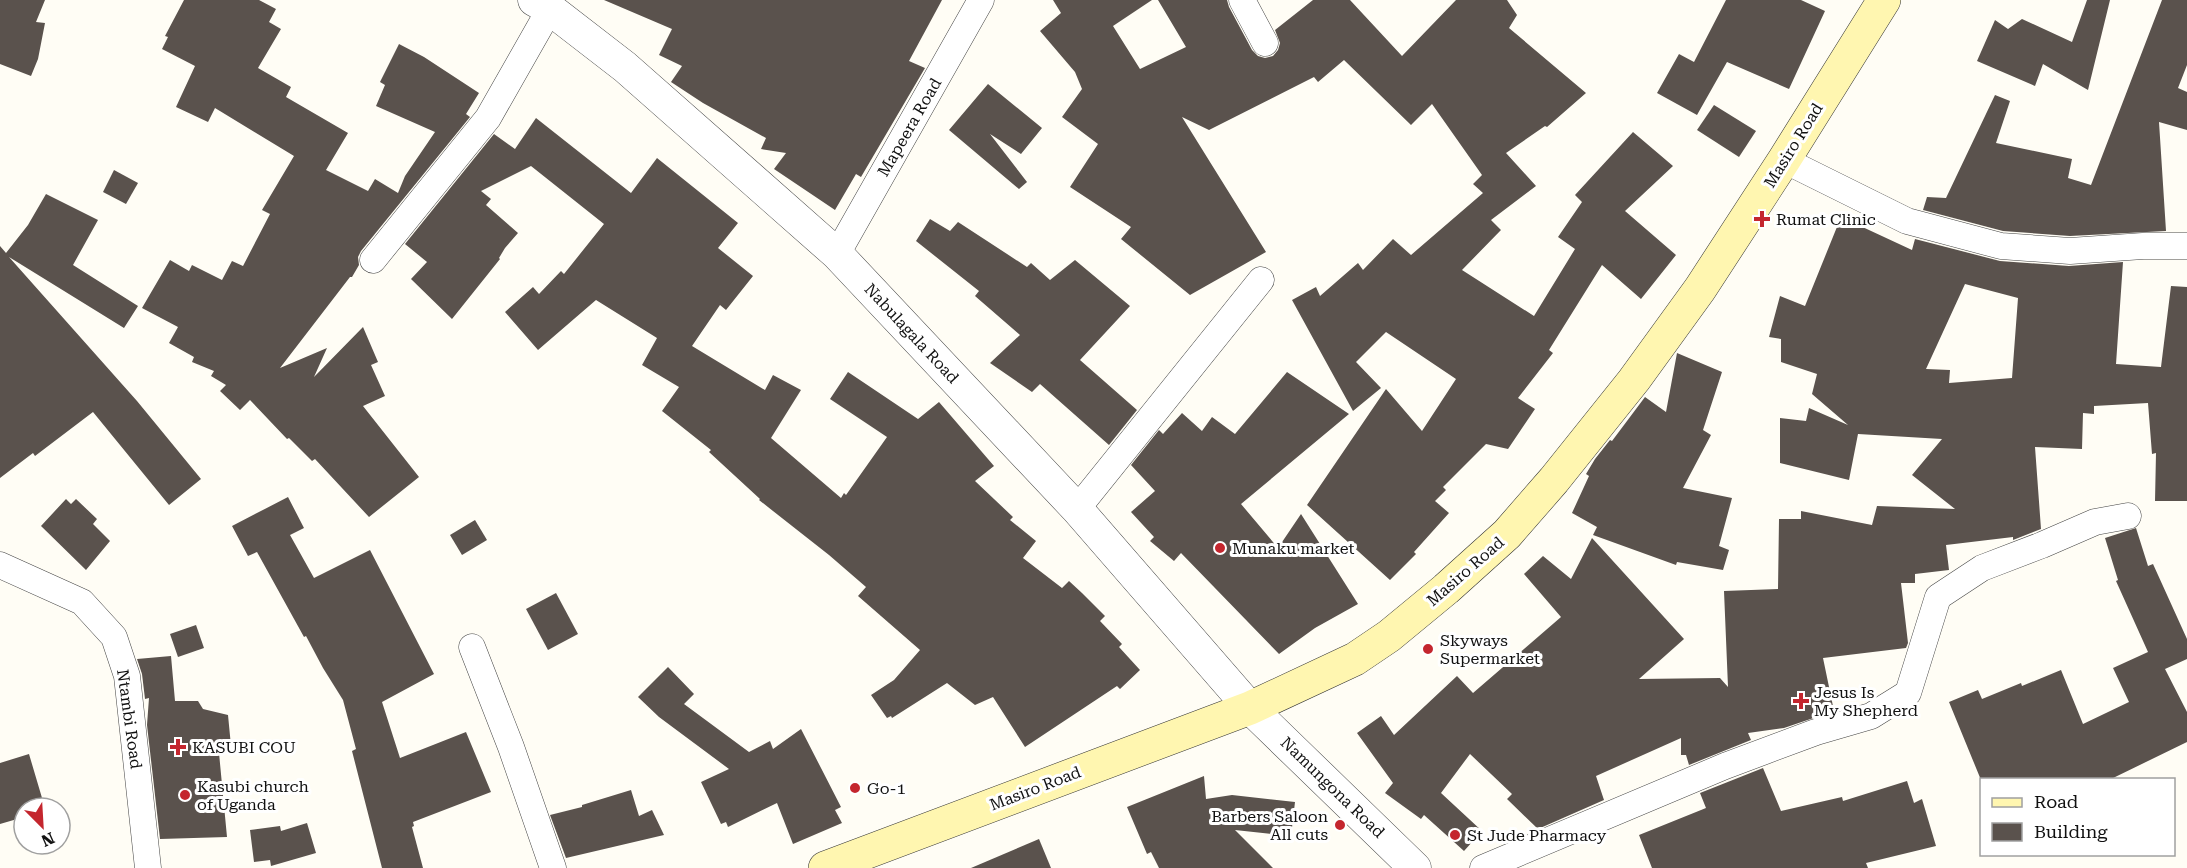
<svg xmlns="http://www.w3.org/2000/svg" width="2187" height="868" viewBox="0 0 2187 868" font-family="'Roboto Serif',serif">
  <rect width="100%" height="100%" fill="#fffdf5"/>
  <!-- building -->
  <g fill="#5a524d" fill-rule="evenodd">
    <path d="M 0,0 L 45,0 L 36,22 L 45,23 L 38,59 L 31,76 L 0,64 Z"/>
    <path d="M 184,0 L 259,0 L 276,9 L 269,22 L 281,29 L 258,68 L 291,87 L 286,97 L 348,133 L 326,170 L 368,191 L 375,179 L 398,193 L 405,176 L 435,132 L 376,106 L 385,85 L 380,82 L 399,44 L 424,57 L 479,93 L 466,114 L 470,117 L 361,251 L 358,257 L 359,265 L 352,277 L 350,277 L 280,368 L 327,348 L 314,377 L 363,327 L 378,362 L 371,365 L 385,396 L 363,406 L 419,477 L 369,517 L 315,459 L 312,461 L 289,438 L 287,439 L 250,400 L 240,410 L 220,391 L 226,385 L 211,376 L 214,371 L 192,362 L 194,357 L 169,343 L 178,327 L 142,308 L 170,260 L 189,271 L 192,265 L 222,280 L 232,261 L 243,266 L 270,214 L 262,210 L 294,156 L 215,108 L 208,122 L 176,107 L 195,66 L 162,49 L 168,37 L 165,36 Z"/>
    <path d="M 604,0 L 942,0 L 909,61 L 925,68 L 861,177 L 856,174 L 835,210 L 774,169 L 786,153 L 761,149 L 766,138 L 703,103 L 671,82 L 682,66 L 659,55 L 672,29 Z"/>
    <path d="M 1053,0 L 1152,0 L 1113,26 L 1140,69 L 1186,47 L 1158,0 L 1227,0 L 1229,7 L 1252,50 L 1258,56 L 1265,58 L 1273,56 L 1278,50 L 1280,43 L 1275,30 L 1313,0 L 1350,0 L 1402,56 L 1456,0 L 1507,0 L 1517,15 L 1509,28 L 1586,93 L 1547,127 L 1545,126 L 1506,153 L 1536,186 L 1491,220 L 1501,230 L 1462,270 L 1534,316 L 1575,249 L 1558,237 L 1582,202 L 1575,195 L 1633,132 L 1673,166 L 1625,211 L 1676,255 L 1641,299 L 1602,265 L 1549,350 L 1553,353 L 1518,398 L 1535,409 L 1508,449 L 1486,444 L 1443,487 L 1446,490 L 1435,501 L 1449,513 L 1414,552 L 1416,554 L 1390,580 L 1307,505 L 1386,389 L 1422,431 L 1456,379 L 1386,332 L 1356,362 L 1381,388 L 1353,411 L 1292,300 L 1316,287 L 1320,296 L 1358,263 L 1363,270 L 1393,239 L 1411,255 L 1483,193 L 1473,184 L 1482,175 L 1432,104 L 1411,125 L 1344,60 L 1318,82 L 1314,77 L 1209,130 L 1182,117 L 1266,252 L 1190,295 L 1121,239 L 1131,227 L 1070,187 L 1098,144 L 1062,117 L 1082,89 L 1075,72 L 1040,31 L 1061,13 Z"/>
    <path d="M 1726,0 L 1801,0 L 1825,11 L 1789,89 L 1727,62 L 1697,115 L 1657,93 L 1679,54 L 1694,62 Z"/>
    <path d="M 2087,0 L 2110,0 L 2088,90 L 2043,64 L 2035,86 L 1977,61 L 1995,20 L 2008,29 L 2022,19 L 2072,42 Z"/>
    <path d="M 2162,0 L 2187,0 L 2187,65 L 2178,88 L 2187,92 L 2187,130 L 2159,122 L 2166,231 L 2070,236 L 2003,231 L 1923,210 L 1927,197 L 1946,198 L 1995,95 L 2010,101 L 1996,143 L 2072,159 L 2068,178 L 2091,185 Z"/>
    <path d="M 988,84 L 1042,128 L 1021,154 L 990,134 L 1027,182 L 1019,189 L 949,130 Z"/>
    <path d="M 1714,105 L 1756,131 L 1739,157 L 1697,130 Z"/>
    <path d="M 536,118 L 631,193 L 657,158 L 738,223 L 718,248 L 753,276 L 726,310 L 720,305 L 692,346 L 765,390 L 773,375 L 801,390 L 771,438 L 841,498 L 844,493 L 846,495 L 887,437 L 830,399 L 848,372 L 918,419 L 939,402 L 994,466 L 975,481 L 1013,517 L 1010,520 L 1036,541 L 1023,558 L 1062,588 L 1069,581 L 1082,593 L 1105,616 L 1100,621 L 1122,644 L 1119,647 L 1140,670 L 1120,689 L 1117,686 L 1025,747 L 993,697 L 975,705 L 947,683 L 892,718 L 891,716 L 887,718 L 871,695 L 894,680 L 920,650 L 858,596 L 866,587 L 829,555 L 759,500 L 760,499 L 709,452 L 711,450 L 662,411 L 679,387 L 642,365 L 657,338 L 596,300 L 538,350 L 505,312 L 533,287 L 539,294 L 561,271 L 564,274 L 604,224 L 531,166 L 481,191 L 491,199 L 486,205 L 518,233 L 505,248 L 499,258 L 500,259 L 452,319 L 411,279 L 427,262 L 405,244 L 494,134 L 515,149 Z"/>
    <path d="M 114,170 L 138,183 L 126,204 L 103,192 Z"/>
    <path d="M 46,194 L 98,220 L 73,265 L 138,306 L 124,328 L 9,257 L 137,401 L 201,479 L 169,505 L 93,412 L 35,456 L 33,453 L 0,478 L 0,246 L 6,253 L 28,225 Z"/>
    <path d="M 1841,217 L 1912,250 L 1915,239 L 2000,261 L 2069,266 L 2123,262 L 2116,364 L 2161,367 L 2171,286 L 2187,287 L 2187,501 L 2155,501 L 2156,453 L 2152,454 L 2148,403 L 2094,406 L 2094,414 L 2083,413 L 2082,449 L 2035,447 L 2041,529 L 2013,540 L 2013,537 L 1946,545 L 1949,570 L 1915,574 L 1915,583 L 1901,583 L 1908,643 L 1906,648 L 1823,658 L 1834,711 L 1784,728 L 1748,733 L 1751,740 L 1689,765 L 1686,755 L 1681,755 L 1681,738 L 1596,776 L 1604,800 L 1538,829 L 1507,799 L 1512,794 L 1470,754 L 1441,793 L 1482,831 L 1464,851 L 1424,815 L 1421,819 L 1385,793 L 1393,783 L 1357,733 L 1381,716 L 1394,735 L 1457,676 L 1473,693 L 1561,617 L 1524,574 L 1543,556 L 1571,579 L 1592,538 L 1684,639 L 1639,679 L 1720,678 L 1728,687 L 1724,591 L 1778,589 L 1779,519 L 1801,519 L 1801,511 L 1872,525 L 1877,506 L 1955,509 L 1912,475 L 1942,439 L 1858,434 L 1849,480 L 1780,463 L 1780,418 L 1806,421 L 1809,408 L 1848,425 L 1812,394 L 1817,374 L 1781,362 L 1781,339 L 1769,337 L 1780,296 L 1805,306 ZM 1965,284 L 2018,298 L 2012,378 L 1949,383 L 1950,370 L 1926,369 Z"/>
    <path d="M 930,219 L 950,231 L 958,222 L 1027,267 L 1031,263 L 1050,280 L 1075,260 L 1130,306 L 1080,360 L 1137,410 L 1109,445 L 1040,384 L 1032,392 L 990,363 L 1020,335 L 975,296 L 979,291 L 916,241 Z"/>
    <path d="M 1677,353 L 1722,372 L 1703,430 L 1711,435 L 1683,488 L 1732,498 L 1719,546 L 1729,550 L 1723,570 L 1677,562 L 1676,565 L 1593,535 L 1597,527 L 1572,513 L 1589,476 L 1586,474 L 1595,459 L 1610,440 L 1612,441 L 1645,397 L 1666,412 Z"/>
    <path d="M 1287,372 L 1349,414 L 1241,504 L 1278,548 L 1301,514 L 1358,604 L 1315,628 L 1279,654 L 1181,553 L 1174,561 L 1150,541 L 1154,537 L 1131,512 L 1155,491 L 1131,465 L 1159,430 L 1163,434 L 1182,413 L 1202,431 L 1212,417 L 1235,434 Z"/>
    <path d="M 288,497 L 304,528 L 290,535 L 314,578 L 370,550 L 434,674 L 382,702 L 400,758 L 466,732 L 491,792 L 413,822 L 414,826 L 412,827 L 423,868 L 382,868 L 352,751 L 356,749 L 343,700 L 323,668 L 306,636 L 304,637 L 257,552 L 248,556 L 232,526 Z"/>
    <path d="M 66,499 L 71,504 L 76,499 L 97,519 L 93,524 L 110,541 L 86,570 L 41,526 Z"/>
    <path d="M 475,520 L 487,540 L 462,555 L 450,535 Z"/>
    <path d="M 2136,528 L 2148,566 L 2153,564 L 2187,639 L 2187,659 L 2165,669 L 2187,712 L 2187,742 L 2109,780 L 1981,780 L 1949,702 L 1978,690 L 1982,699 L 2021,683 L 2022,686 L 2061,670 L 2083,724 L 2129,702 L 2113,668 L 2148,652 L 2116,581 L 2118,580 L 2105,538 Z"/>
    <path d="M 556,593 L 578,634 L 548,650 L 526,609 Z"/>
    <path d="M 196,625 L 204,648 L 178,657 L 170,634 Z"/>
    <path d="M 171,656 L 175,701 L 198,701 L 203,709 L 228,715 L 231,746 L 219,753 L 227,837 L 160,839 L 147,725 L 149,698 L 145,699 L 142,674 L 137,659 Z"/>
    <path d="M 668,667 L 694,694 L 684,704 L 749,752 L 770,741 L 773,749 L 801,729 L 841,807 L 835,810 L 842,823 L 793,844 L 777,803 L 728,827 L 726,822 L 721,824 L 701,782 L 729,769 L 659,717 L 638,697 Z"/>
    <path d="M 29,754 L 45,808 L 24,808 L 24,817 L 0,824 L 0,763 Z"/>
    <path d="M 1763,768 L 1781,811 L 1842,797 L 1843,801 L 1907,781 L 1914,803 L 1922,799 L 1936,846 L 1866,863 L 1868,868 L 1652,868 L 1639,835 L 1706,808 L 1700,793 Z"/>
    <path d="M 1204,776 L 1206,799 L 1232,795 L 1295,802 L 1291,836 L 1235,830 L 1273,868 L 1159,868 L 1151,852 L 1147,854 L 1127,807 Z"/>
    <path d="M 631,790 L 639,816 L 652,810 L 664,835 L 566,858 L 550,815 L 582,807 L 582,805 Z"/>
    <path d="M 307,823 L 316,853 L 271,866 L 270,860 L 254,862 L 250,830 L 280,826 L 281,831 Z"/>
    <path d="M 1039,839 L 1051,868 L 971,868 Z"/>
  </g>
  <g fill="none" stroke-linecap="round" stroke-linejoin="round">
    <defs>
      <g id="minor">
        <path d="M 1242,0 L 1265,43"/>
        <path d="M 1784,160 L 1907,221 L 2001,246 L 2070,251 L 2143,246 L 2187,246"/>
        <path d="M 837,254 L 981,0"/>
        <path d="M 373,260 L 488,118 L 550,9"/>
        <path d="M 1077,509 L 1261,280"/>
        <path d="M 0,565 L 82,602 L 114,637 L 127,676 L 148,868"/>
        <path d="M 472,647 L 511,747 L 553,868"/>
        <path d="M 1483,868 L 1725,766 L 1816,732 L 1871,716 L 1908,693 L 1938,597 L 1982,568 L 2042,545 L 2095,522 L 2128,516"/>
      </g>
      <path id="tertiary" d="M 534,0 L 550,9 L 625,67 L 837,254 L 1077,509 L 1250,708 L 1415,868"/>
      <path id="secondary" d="M 825,868 L 1250,708 L 1355,659 L 1389,636 L 1446,589 L 1507,534 L 1554,480 L 1634,380 L 1700,289 L 1784,160 L 1884,0"/>
    </defs>
    <!-- minor casing -->
    <use href="#minor" stroke="#444" stroke-width="27"/>
    <!-- tertiary casing -->
    <use href="#tertiary" stroke="#444" stroke-width="33"/>
    <!-- secondary casing -->
    <use href="#secondary" stroke="#333" stroke-width="34"/>
    <!-- minor -->
    <use href="#minor" stroke="#fff" stroke-width="26"/>
    <!-- tertiary -->
    <use href="#tertiary" stroke="#fff" stroke-width="32"/>
    <!-- secondary -->
    <use href="#secondary" stroke="#fff6b0" stroke-width="33"/>
  </g>
  <!-- markers -->
  <g fill="#c4262e" stroke="#fff" stroke-width="2">
    <path d="M1759 210h6v6h6v6h-6v6h-6v-6h-6v-6h6z"/>
    <circle cx="1220" cy="548" r="6"/>
    <circle cx="1428" cy="649" r="6"/>
    <path d="M1798 692h6v6h6v6h-6v6h-6v-6h-6v-6h6z"/>
    <path d="M175 738h6v6h6v6h-6v6h-6v-6h-6v-6h6z"/>
    <circle cx="855" cy="788" r="6"/>
    <circle cx="185" cy="795" r="6"/>
    <circle cx="1340" cy="825" r="6"/>
    <circle cx="1455" cy="835" r="6"/>
  </g>
  <g text-anchor="middle" stroke-width="6" stroke-linejoin="round" paint-order="stroke">
    <!-- street labels -->
    <g font-size="16" fill="#111" stroke="#fff">
      <text transform="translate(909 127) rotate(-60)" y="6">Mapeera Road</text>
      <text transform="translate(1793 145) rotate(-58)" y="6">Masiro Road</text>
      <text transform="translate(912 333) rotate(47)" y="6">Nabulagala Road</text>
      <text transform="translate(1465 571) rotate(-41)" y="6">Masiro Road</text>
      <text transform="translate(130 719) rotate(82)" y="6">Ntambi Road</text>
      <text transform="translate(1333 787) rotate(44)" y="6">Namungona Road</text>
      <text transform="translate(1035 788) rotate(-21)" y="6">Masiro Road</text>
    </g>
    <!-- poi labels -->
    <g font-size="16" fill="#111" stroke="#fff" text-anchor="start">
      <text x="1776" y="225">Rumat Clinic</text>
      <text x="1232" y="554">Munaku market</text>
      <text x="1440" y="646">Skyways<tspan x="1440" dy="18">Supermarket</tspan></text>
      <text x="1814" y="698">Jesus Is<tspan x="1814" dy="18">My Shepherd</tspan></text>
      <text x="192" y="753">KASUBI COU</text>
      <text x="197" y="792">Kasubi church<tspan x="197" dy="18">of Uganda</tspan></text>
      <text x="867" y="794">Go-1</text>
      <text x="1328" y="822" text-anchor="end">Barbers Saloon<tspan x="1328" dy="18">All cuts</tspan></text>
      <text x="1467" y="841">St Jude Pharmacy</text>
    </g>
  </g>
  <!-- legend -->
  <rect x="1980" y="778" width="195" height="78" fill="#ffffff" stroke="#a0a0a0" stroke-width="1.5"/>
  <rect x="1992" y="798" width="30" height="9" fill="#fff6b0" stroke="#a0a0a0" stroke-width="1.5"/>
  <text x="2034" y="808" font-size="18" fill="#111111">Road</text>
  <rect x="1992" y="823" width="30" height="18" fill="#5a524d" stroke="#a0a0a0" stroke-width="1.5"/>
  <text x="2034" y="838" font-size="18" fill="#111111">Building</text>
  <!-- north arrow -->
  <g transform="translate(42 826) rotate(156)"><circle r="28" fill="#ffffff" stroke="#a0a0a0" stroke-width="1.5"/>
  <path d="M0-4.5L10 22L0 15L-10 22Z" fill="#c4262e"/>
  <text y="-9" font-size="16" font-weight="bold" text-anchor="middle" fill="#111111">N</text>
  </g>
</svg>
